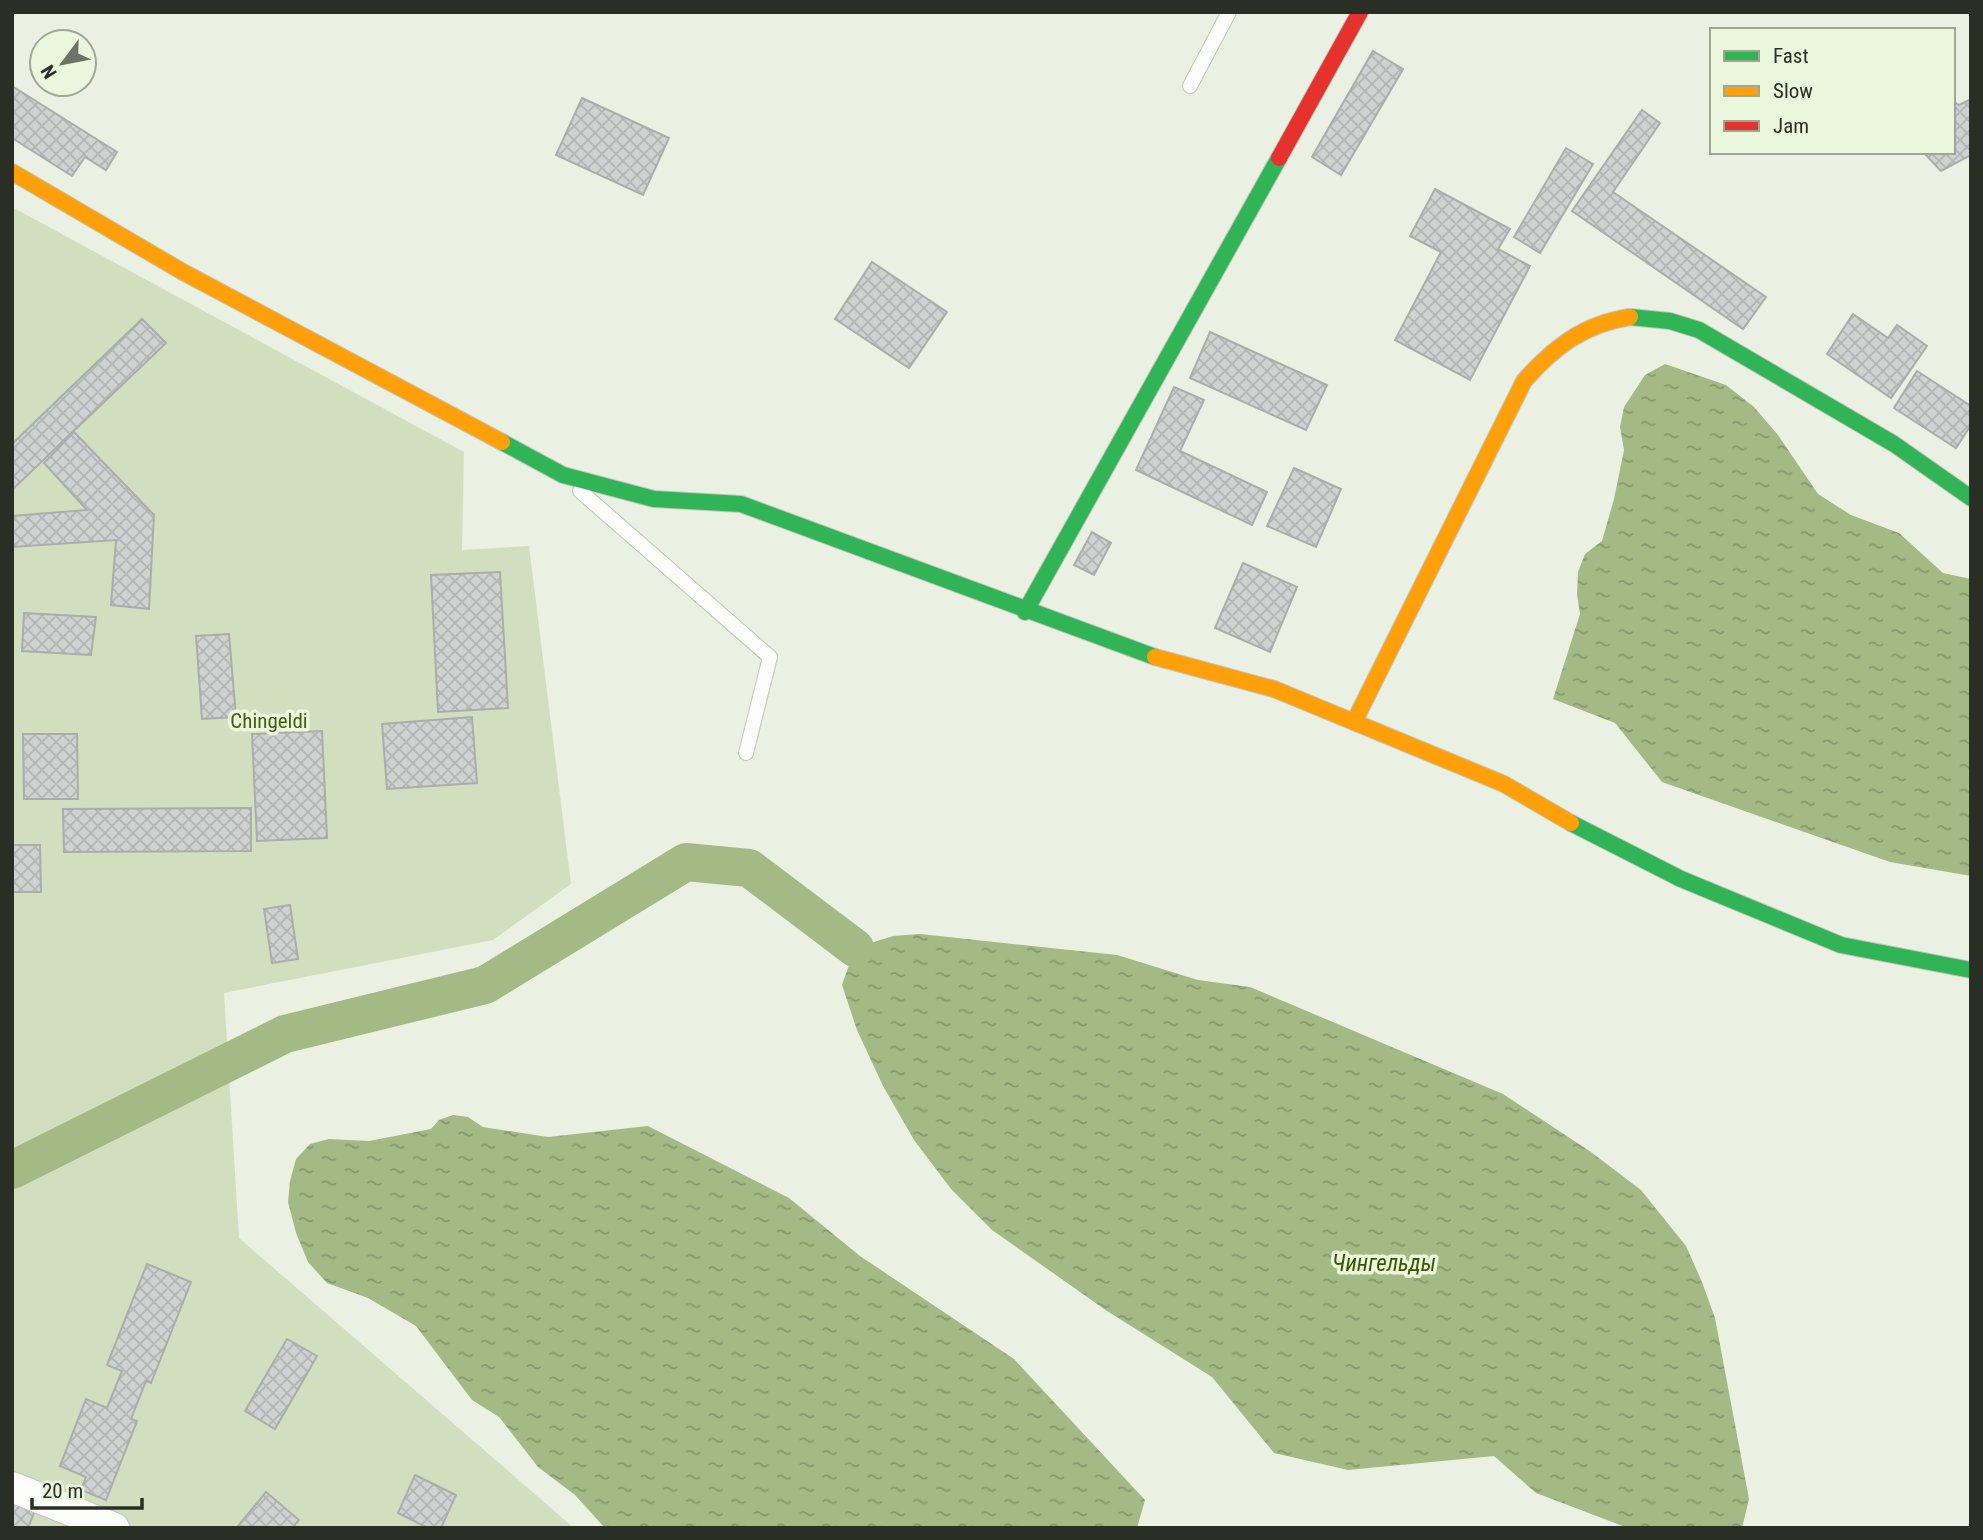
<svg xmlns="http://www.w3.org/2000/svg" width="1983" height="1540" viewBox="0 0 1983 1540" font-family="'Roboto Condensed',sans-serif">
  <defs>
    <pattern id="water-ripples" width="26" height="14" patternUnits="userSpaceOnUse" patternTransform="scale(1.75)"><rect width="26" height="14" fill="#a3ba84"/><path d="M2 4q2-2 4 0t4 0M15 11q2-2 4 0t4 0" fill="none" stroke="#85986c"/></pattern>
    <pattern id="building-cross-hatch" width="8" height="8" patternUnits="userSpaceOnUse" patternTransform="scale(1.75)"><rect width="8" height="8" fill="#ced3d1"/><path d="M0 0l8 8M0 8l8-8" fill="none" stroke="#b1b5b3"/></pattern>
  </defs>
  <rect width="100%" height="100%" fill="#eaf1e2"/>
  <!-- garden -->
  <path fill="#d1dfbf" d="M 12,207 L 464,452 L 462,550 L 529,546 L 571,884 L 493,940 L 224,993 L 239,1238 L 574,1528 L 12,1528 Z"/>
  <!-- water -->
  <g fill="url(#water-ripples)">
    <path d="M 1665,364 L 1726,385 L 1754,407 L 1778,435 L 1818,494 L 1851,515 L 1899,533 L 1943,573 L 1971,579 L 1971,876 L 1890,862 L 1662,782 L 1615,723 L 1553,699 L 1580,614 L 1577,594 L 1578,572 L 1585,554 L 1602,541 L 1614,499 L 1624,450 L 1620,427 L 1624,407 L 1645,375 Z"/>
    <path d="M 920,934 L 1117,955 L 1198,980 L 1250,987 L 1503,1094 L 1591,1152 L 1641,1190 L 1686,1246 L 1702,1282 L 1715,1318 L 1749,1499 L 1742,1528 L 1628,1528 L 1536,1493 L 1494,1456 L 1348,1470 L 1274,1453 L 1212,1377 L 1107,1311 L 992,1230 L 951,1189 L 914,1140 L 883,1086 L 857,1030 L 842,985 L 855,948 L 893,936 Z"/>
    <path d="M 453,1115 L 468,1117 L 483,1127 L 548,1137 L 648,1126 L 789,1198 L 860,1256 L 1014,1359 L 1145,1500 L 1137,1528 L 605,1528 L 575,1495 L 538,1467 L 499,1417 L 472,1400 L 416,1326 L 368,1298 L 327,1283 L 308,1262 L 296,1233 L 288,1202 L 290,1181 L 296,1159 L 310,1144 L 329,1139 L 369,1141 L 431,1129 L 439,1120 Z"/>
  </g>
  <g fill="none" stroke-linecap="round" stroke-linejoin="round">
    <!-- canal -->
    <path stroke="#a3ba84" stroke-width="38" d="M 12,1170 L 285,1034 L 485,985 L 686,862 L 749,868 L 855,948"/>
  </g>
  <!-- building -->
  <g fill="url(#building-cross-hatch)" stroke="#a9aeab" stroke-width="2">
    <path d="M 1373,51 L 1403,69 L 1341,175 L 1312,157 Z"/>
    <path d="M 12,86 L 117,152 L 106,170 L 85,157 L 72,176 L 12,138 Z"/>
    <path d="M 582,98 L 669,138 L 643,195 L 556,155 Z"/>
    <path d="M 1971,99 L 1971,155 L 1941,171 L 1923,152 L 1953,152 L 1953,101 L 1959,105 Z"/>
    <path d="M 1642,110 L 1660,123 L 1613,192 L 1766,297 L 1743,329 L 1572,211 Z"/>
    <path d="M 1566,148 L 1593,164 L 1540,253 L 1514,237 Z"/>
    <path d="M 1435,189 L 1510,229 L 1498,249 L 1530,266 L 1470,380 L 1395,340 L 1441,252 L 1410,236 Z"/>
    <path d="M 872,262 L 947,312 L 909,368 L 835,319 Z"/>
    <path d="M 1853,314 L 1888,338 L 1897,325 L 1927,346 L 1891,398 L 1827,354 Z"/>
    <path d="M 142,319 L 166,343 L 12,490 L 12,444 Z"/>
    <path d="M 1210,332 L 1327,385 L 1306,430 L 1190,378 Z"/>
    <path d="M 1917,371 L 1971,406 L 1971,425 L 1956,448 L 1894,408 Z"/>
    <path d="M 1174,387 L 1204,400 L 1180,451 L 1267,492 L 1252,525 L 1136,470 Z"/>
    <path d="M 74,432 L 154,515 L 149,609 L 111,605 L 116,540 L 12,547 L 12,516 L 87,510 L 44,463 Z"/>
    <path d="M 1294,468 L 1341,489 L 1316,547 L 1267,526 Z"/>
    <path d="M 1092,532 L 1111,543 L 1094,575 L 1074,565 Z"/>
    <path d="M 1243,563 L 1297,587 L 1270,652 L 1215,628 Z"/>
    <path d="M 500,572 L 508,708 L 438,712 L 431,575 Z"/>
    <path d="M 24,613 L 96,617 L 91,655 L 22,651 Z"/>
    <path d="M 229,634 L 236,717 L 202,719 L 196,636 Z"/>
    <path d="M 472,717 L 477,783 L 387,789 L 382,724 Z"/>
    <path d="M 322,731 L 327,838 L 257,841 L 252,734 Z"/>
    <path d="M 23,734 L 77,734 L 78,799 L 24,799 Z"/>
    <path d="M 251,808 L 251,851 L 64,852 L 63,809 Z"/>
    <path d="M 12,845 L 40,845 L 41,892 L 12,892 Z"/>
    <path d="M 290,905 L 298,959 L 272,963 L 264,909 Z"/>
    <path d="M 147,1264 L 191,1282 L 151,1383 L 146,1381 L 131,1419 L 137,1421 L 106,1500 L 81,1490 L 86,1477 L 60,1466 L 86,1399 L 107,1408 L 122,1371 L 107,1365 Z"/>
    <path d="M 287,1339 L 317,1356 L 275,1429 L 245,1411 Z"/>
    <path d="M 415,1475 L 456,1495 L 441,1528 L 428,1528 L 398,1513 Z"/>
    <path d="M 266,1492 L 299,1520 L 292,1528 L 238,1526 Z"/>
    <path d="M 12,1493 L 38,1503 L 28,1528 L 12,1528 Z"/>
  </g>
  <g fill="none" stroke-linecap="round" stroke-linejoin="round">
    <defs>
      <g id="lane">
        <path d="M 1190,86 L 1229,12"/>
        <path d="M 580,491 L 770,657 L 746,753"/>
      </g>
      <path id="street" d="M 12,1487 L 114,1528"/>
      <g id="fast">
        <path d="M 1630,317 L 1670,321 L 1699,330 L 1894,444 L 1971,498"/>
        <path d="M 502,442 L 563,475 L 654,499 L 741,504 L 1155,657"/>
        <path d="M 1025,612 L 1279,158"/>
        <path d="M 1571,823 L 1681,879 L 1841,945 L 1971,970"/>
      </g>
      <g id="slow">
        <path d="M 12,172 L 183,272 L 502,442"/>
        <path d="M 1155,657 L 1274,689 L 1504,784 L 1571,823"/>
        <path d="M 1354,722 L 1524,381 C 1554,347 1584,324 1630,317"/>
      </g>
      <path id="jam" d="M 1279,158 L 1360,12"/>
    </defs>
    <!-- lane casing -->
    <use href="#lane" stroke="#c0c6ba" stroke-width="16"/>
    <!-- street casing -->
    <use href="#street" stroke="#c0c6ba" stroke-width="32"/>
    <!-- fast casing -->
    <use href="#fast" stroke="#c0c6ba" stroke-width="18"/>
    <!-- slow casing -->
    <use href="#slow" stroke="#c0c6ba" stroke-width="18"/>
    <!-- jam casing -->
    <use href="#jam" stroke="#c0c6ba" stroke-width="18"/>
    <!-- lane -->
    <use href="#lane" stroke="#fcfdfb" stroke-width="14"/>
    <!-- street -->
    <use href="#street" stroke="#fcfdfb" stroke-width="30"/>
    <!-- fast -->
    <use href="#fast" stroke="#30b455" stroke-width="16"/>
    <!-- slow -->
    <use href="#slow" stroke="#ff9f0a" stroke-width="16"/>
    <!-- jam -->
    <use href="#jam" stroke="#e5322d" stroke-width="16"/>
  </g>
  <g text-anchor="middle" stroke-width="7" stroke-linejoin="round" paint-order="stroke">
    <!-- park labels -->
    <g font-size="21" fill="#445d0f" stroke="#ebf7dc">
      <text x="269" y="728">Chingeldi</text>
    </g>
    <!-- water labels -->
    <g font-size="23" font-style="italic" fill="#3b5400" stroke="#ebf7dc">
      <text x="1384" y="1271">Чингельды</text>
    </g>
  </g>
  <!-- border -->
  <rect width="1983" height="1540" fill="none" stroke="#2a2f25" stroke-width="28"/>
  <!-- legend -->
  <rect x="1710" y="28" width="245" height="126" fill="#ebf7dc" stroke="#9ea793" stroke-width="2"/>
  <rect x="1724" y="51" width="35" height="10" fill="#30b455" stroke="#9ea793" stroke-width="2"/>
  <text x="1773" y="63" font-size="21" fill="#2a2f25">Fast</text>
  <rect x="1724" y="86" width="35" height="10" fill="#ff9f0a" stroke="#9ea793" stroke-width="2"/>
  <text x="1773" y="98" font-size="21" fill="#2a2f25">Slow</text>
  <rect x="1724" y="121" width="35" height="10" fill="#e5322d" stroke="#9ea793" stroke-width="2"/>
  <text x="1773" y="133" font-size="21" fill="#2a2f25">Jam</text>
  <!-- north arrow -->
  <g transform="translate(63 63) rotate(238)"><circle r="33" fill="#ebf7dc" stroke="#9ea793" stroke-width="2"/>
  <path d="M0-5L12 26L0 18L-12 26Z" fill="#6d7367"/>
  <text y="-10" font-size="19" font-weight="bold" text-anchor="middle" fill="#2a2f25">N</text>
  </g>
  <!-- scale -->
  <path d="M32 1498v10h110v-10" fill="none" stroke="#2a2f25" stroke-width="3.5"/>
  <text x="42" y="1498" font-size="21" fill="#2a2f25" stroke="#ebf7dc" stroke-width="5" paint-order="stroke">20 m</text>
</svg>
